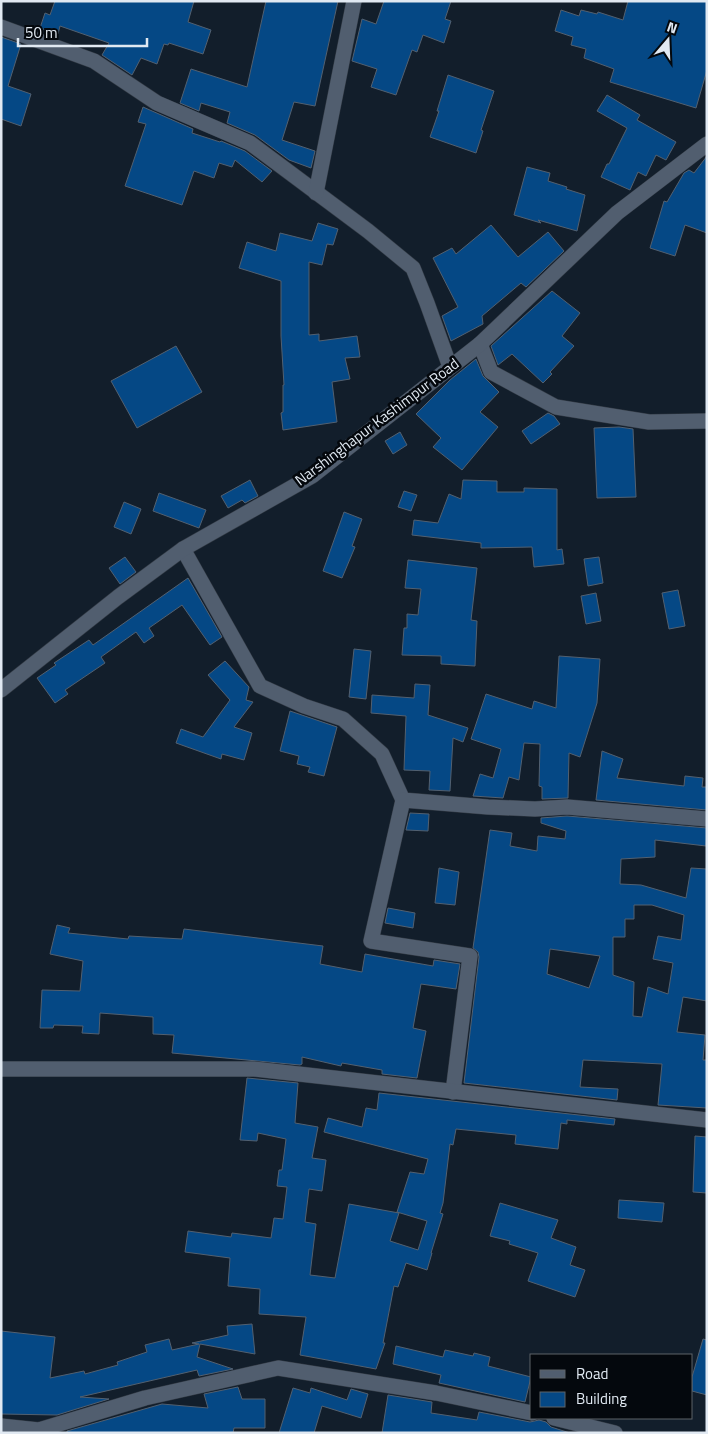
<svg xmlns="http://www.w3.org/2000/svg" width="708" height="1434" viewBox="0 0 708 1434" font-family="'Titillium Web',sans-serif">
  <rect width="100%" height="100%" fill="#121e2b"/>
  <!-- building -->
  <g fill="#054885" stroke="#526070" fill-rule="evenodd">
    <path d="M 55,1 L 194,1 L 188,22 L 211,30 L 203,54 L 169,43 L 168,45 L 164,44 L 157,64 L 141,58 L 132,75 L 102,55 L 109,43 L 60,26 L 58,34 L 40,28 L 45,13 L 50,15 Z"/>
    <path d="M 266,1 L 338,1 L 315,106 L 294,102 L 282,140 L 315,151 L 311,168 L 289,160 L 255,135 L 227,123 L 230,112 L 201,103 L 199,111 L 180,103 L 191,69 L 247,87 Z"/>
    <path d="M 384,1 L 451,1 L 445,19 L 451,21 L 444,43 L 423,35 L 417,52 L 412,50 L 396,95 L 371,87 L 377,69 L 352,61 L 362,19 L 376,24 Z"/>
    <path d="M 628,1 L 707,1 L 707,70 L 696,108 L 610,82 L 614,69 L 584,58 L 586,49 L 571,45 L 573,37 L 555,31 L 561,10 L 579,16 L 581,10 L 597,14 L 598,12 L 623,20 Z"/>
    <path d="M 1,37 L 21,44 L 8,86 L 31,94 L 21,126 L 1,119 Z"/>
    <path d="M 448,75 L 494,91 L 481,130 L 483,131 L 476,153 L 430,137 L 439,111 L 437,111 Z"/>
    <path d="M 607,95 L 640,115 L 637,120 L 676,142 L 666,160 L 656,155 L 646,176 L 638,172 L 630,190 L 601,177 L 607,164 L 609,164 L 627,128 L 597,111 Z"/>
    <path d="M 143,107 L 193,129 L 192,133 L 220,142 L 221,141 L 245,151 L 272,171 L 262,182 L 235,160 L 232,167 L 219,163 L 214,178 L 194,171 L 182,205 L 125,186 L 146,124 L 138,122 Z"/>
    <path d="M 707,156 L 707,233 L 685,225 L 675,256 L 650,248 L 664,201 L 667,202 L 684,173 L 689,170 L 694,173 Z"/>
    <path d="M 527,167 L 550,173 L 548,181 L 567,187 L 566,189 L 585,195 L 577,231 L 538,220 L 541,223 L 514,215 Z"/>
    <path d="M 318,223 L 338,229 L 333,245 L 327,244 L 322,265 L 309,262 L 309,335 L 319,334 L 319,341 L 357,336 L 360,357 L 345,358 L 350,379 L 332,382 L 337,422 L 283,430 L 281,413 L 283,412 L 283,385 L 284,385 L 281,336 L 281,281 L 239,268 L 247,242 L 276,251 L 280,233 L 312,241 Z"/>
    <path d="M 491,225 L 518,257 L 548,232 L 564,251 L 526,287 L 521,283 L 482,316 L 483,324 L 451,341 L 442,316 L 458,307 L 433,258 L 452,248 L 456,254 Z"/>
    <path d="M 552,291 L 580,313 L 562,336 L 574,346 L 550,372 L 552,374 L 543,383 L 512,354 L 498,365 L 491,346 Z"/>
    <path d="M 176,346 L 202,392 L 137,428 L 111,381 Z"/>
    <path d="M 476,359 L 483,376 L 499,392 L 480,412 L 498,427 L 462,470 L 433,447 L 441,438 L 416,414 L 450,380 Z"/>
    <path d="M 548,413 L 554,416 L 560,424 L 531,444 L 522,431 Z"/>
    <path d="M 619,427 L 633,429 L 636,497 L 597,498 L 594,428 Z"/>
    <path d="M 400,432 L 407,445 L 393,454 L 385,441 Z"/>
    <path d="M 250,480 L 258,496 L 245,503 L 242,500 L 228,508 L 221,496 Z"/>
    <path d="M 463,480 L 497,481 L 497,492 L 524,492 L 524,488 L 557,489 L 557,550 L 562,549 L 564,564 L 534,567 L 532,547 L 481,548 L 481,543 L 412,535 L 414,520 L 438,523 L 449,494 L 461,499 Z"/>
    <path d="M 404,491 L 417,495 L 411,511 L 398,507 Z"/>
    <path d="M 159,493 L 206,510 L 199,528 L 153,511 Z"/>
    <path d="M 124,502 L 141,509 L 131,534 L 114,527 Z"/>
    <path d="M 344,512 L 362,519 L 352,546 L 355,547 L 342,578 L 323,571 Z"/>
    <path d="M 125,557 L 136,572 L 120,584 L 109,568 Z"/>
    <path d="M 599,557 L 603,583 L 588,586 L 584,559 Z"/>
    <path d="M 408,560 L 477,568 L 471,620 L 477,621 L 475,666 L 441,664 L 441,656 L 402,655 L 404,628 L 407,628 L 407,614 L 418,615 L 421,589 L 405,588 Z"/>
    <path d="M 188,578 L 222,637 L 210,645 L 182,605 L 149,628 L 154,636 L 144,643 L 136,632 L 101,657 L 105,663 L 65,690 L 68,694 L 55,703 L 37,678 L 56,665 L 54,663 L 89,640 L 93,645 Z"/>
    <path d="M 678,590 L 685,626 L 669,629 L 662,593 Z"/>
    <path d="M 596,593 L 601,621 L 586,624 L 581,596 Z"/>
    <path d="M 354,649 L 371,651 L 366,699 L 349,697 Z"/>
    <path d="M 559,656 L 600,659 L 597,703 L 580,757 L 569,753 L 568,798 L 542,799 L 542,787 L 539,786 L 540,744 L 524,743 L 519,780 L 509,777 L 503,798 L 473,796 L 480,774 L 493,778 L 501,749 L 471,739 L 486,694 L 532,709 L 534,701 L 556,708 Z"/>
    <path d="M 225,661 L 249,687 L 246,700 L 253,702 L 234,727 L 252,733 L 244,760 L 222,754 L 221,759 L 176,743 L 181,729 L 203,737 L 230,700 L 208,675 Z"/>
    <path d="M 415,684 L 430,685 L 428,715 L 468,728 L 463,742 L 453,738 L 450,791 L 429,790 L 430,771 L 404,770 L 406,716 L 371,713 L 372,695 L 414,698 Z"/>
    <path d="M 290,711 L 337,727 L 324,776 L 308,772 L 310,767 L 297,764 L 299,756 L 280,751 Z"/>
    <path d="M 602,751 L 623,759 L 617,778 L 684,786 L 685,776 L 703,778 L 702,787 L 707,787 L 707,810 L 596,800 Z"/>
    <path d="M 410,813 L 429,814 L 428,831 L 406,830 Z"/>
    <path d="M 567,816 L 707,828 L 706,846 L 655,840 L 655,857 L 621,859 L 620,884 L 641,885 L 686,898 L 691,868 L 707,869 L 707,1001 L 683,997 L 677,1032 L 705,1035 L 703,1060 L 707,1060 L 707,1108 L 658,1105 L 662,1064 L 583,1060 L 580,1087 L 618,1089 L 617,1100 L 464,1083 L 479,957 L 478,952 L 473,948 L 490,830 L 512,833 L 510,846 L 537,851 L 538,836 L 565,839 L 566,831 L 541,823 L 541,818 ZM 634,905 L 652,905 L 684,915 L 681,940 L 658,936 L 653,959 L 673,963 L 668,994 L 648,987 L 642,1017 L 633,1016 L 634,982 L 613,975 L 613,937 L 625,937 L 625,919 L 634,919 ZM 550,949 L 600,956 L 589,988 L 547,974 Z"/>
    <path d="M 439,868 L 459,872 L 455,905 L 435,903 Z"/>
    <path d="M 388,908 L 415,913 L 413,928 L 385,923 Z"/>
    <path d="M 57,925 L 70,928 L 68,933 L 128,939 L 129,936 L 182,939 L 184,929 L 323,946 L 320,964 L 362,972 L 365,954 L 433,966 L 434,960 L 460,964 L 456,989 L 421,984 L 413,1028 L 426,1031 L 417,1078 L 382,1074 L 382,1070 L 342,1063 L 341,1066 L 302,1057 L 302,1064 L 300,1065 L 172,1053 L 174,1035 L 153,1034 L 153,1017 L 100,1013 L 99,1034 L 82,1033 L 83,1026 L 54,1025 L 53,1028 L 40,1028 L 42,990 L 80,991 L 83,961 L 50,954 Z"/>
    <path d="M 247,1078 L 298,1083 L 295,1123 L 318,1127 L 312,1158 L 326,1160 L 322,1191 L 309,1189 L 305,1222 L 316,1224 L 310,1275 L 335,1278 L 349,1204 L 399,1213 L 390,1241 L 418,1250 L 427,1221 L 397,1212 L 410,1172 L 424,1174 L 428,1159 L 324,1132 L 328,1118 L 362,1127 L 366,1108 L 377,1110 L 379,1093 L 615,1119 L 614,1125 L 567,1120 L 567,1124 L 561,1123 L 558,1149 L 515,1144 L 516,1135 L 456,1129 L 453,1145 L 450,1144 L 443,1203 L 440,1213 L 443,1214 L 431,1253 L 432,1253 L 427,1270 L 406,1263 L 398,1287 L 394,1286 L 383,1343 L 385,1343 L 376,1369 L 300,1355 L 306,1317 L 259,1314 L 260,1289 L 228,1286 L 230,1258 L 185,1252 L 188,1231 L 231,1237 L 232,1233 L 271,1238 L 274,1218 L 283,1219 L 287,1187 L 277,1186 L 279,1170 L 282,1170 L 286,1139 L 258,1133 L 257,1141 L 240,1140 Z"/>
    <path d="M 695,1136 L 707,1137 L 707,1193 L 693,1192 Z"/>
    <path d="M 619,1200 L 664,1203 L 662,1222 L 618,1218 Z"/>
    <path d="M 500,1203 L 558,1220 L 551,1238 L 576,1247 L 570,1265 L 585,1270 L 575,1297 L 528,1281 L 538,1253 L 509,1244 L 510,1241 L 490,1236 Z"/>
    <path d="M 252,1324 L 255,1354 L 200,1344 L 197,1357 L 233,1369 L 199,1376 L 197,1370 L 80,1397 L 109,1399 L 57,1415 L 1,1414 L 1,1331 L 55,1337 L 50,1378 L 84,1371 L 85,1374 L 118,1365 L 117,1362 L 147,1352 L 145,1345 L 169,1339 L 172,1350 L 199,1344 L 192,1343 L 228,1335 L 227,1326 Z"/>
    <path d="M 703,1339 L 707,1340 L 707,1395 L 692,1391 L 692,1377 Z"/>
    <path d="M 396,1346 L 443,1357 L 445,1350 L 473,1356 L 474,1353 L 490,1357 L 488,1366 L 531,1377 L 525,1402 L 439,1383 L 441,1375 L 393,1364 Z"/>
    <path d="M 238,1387 L 242,1399 L 265,1399 L 265,1428 L 234,1428 L 233,1433 L 67,1433 L 67,1431 L 162,1404 L 208,1408 L 204,1394 Z"/>
    <path d="M 293,1388 L 310,1393 L 311,1388 L 347,1400 L 351,1389 L 368,1394 L 361,1418 L 322,1406 L 314,1433 L 279,1433 Z"/>
    <path d="M 388,1395 L 432,1402 L 431,1413 L 477,1420 L 479,1412 L 530,1422 L 539,1420 L 546,1422 L 551,1427 L 570,1433 L 382,1433 Z"/>
  </g>
  <g fill="none" stroke-linecap="round" stroke-linejoin="round">
    <defs>
      <g id="minor">
        <path d="M 1,27 L 94,61 L 157,103 L 250,143 L 368,231 L 413,268 L 427,303 L 450,367"/>
        <path d="M 316,193 L 354,1"/>
        <path d="M 480,344 L 491,372 L 556,407 L 649,422 L 707,421"/>
        <path d="M 183,549 L 260,686 L 304,706 L 343,719 L 382,754 L 403,800 L 488,807 L 535,809 L 567,807 L 707,819"/>
        <path d="M 1,690 L 118,597 L 183,549 L 312,476 L 480,344 L 617,213 L 707,144"/>
        <path d="M 403,800 L 371,941 L 470,956 L 453,1092"/>
        <path d="M 1,1069 L 254,1069 L 707,1120"/>
        <path d="M 554,1418 L 615,1433"/>
        <path d="M 1,1426 L 39,1430 L 145,1398 L 278,1368 L 436,1393 L 532,1413"/>
      </g>
    </defs>
    <!-- minor casing -->
    <use href="#minor" stroke="#323a44" stroke-width="16"/>
    <!-- minor -->
    <use href="#minor" stroke="#515e6f" stroke-width="15"/>
  </g>
  <g text-anchor="middle" stroke-width="5" stroke-linejoin="round" paint-order="stroke">
    <!-- street labels -->
    <g font-size="15" fill="#e1e9f2" stroke="#04080d">
      <text transform="translate(377 422) rotate(-37)" y="5">Narshinghapur Kashimpur Road</text>
    </g>
  </g>
  <!-- border -->
  <rect width="708" height="1434" fill="none" stroke="#e1e9f2" stroke-width="5"/>
  <!-- legend -->
  <rect x="530" y="1354" width="162" height="65" fill="#04080d" stroke="#5c6269"/>
  <rect x="540" y="1370" width="25" height="8" fill="#515e6f" stroke="#5c6269"/>
  <text x="576" y="1379" font-size="15" fill="#e1e9f2">Road</text>
  <rect x="540" y="1392" width="25" height="15" fill="#054885" stroke="#5c6269"/>
  <text x="576" y="1404" font-size="15" fill="#e1e9f2">Building</text>
  <!-- north arrow -->
  <g transform="translate(668 40) rotate(19)" stroke="#04080d" stroke-width="4" paint-order="stroke">
  <path d="M0-4L9 19L0 12L-9 19Z" fill="#e1e9f2"/>
  <text y="-8" font-size="14" font-weight="bold" text-anchor="middle" fill="#e1e9f2">N</text>
  </g>
  <!-- scale -->
  <path d="M18 38v8h129v-8" fill="none" stroke="#e1e9f2" stroke-width="2.5"/>
  <text x="25" y="38" font-size="15" fill="#e1e9f2" stroke="#04080d" stroke-width="4" paint-order="stroke">50 m</text>
</svg>
